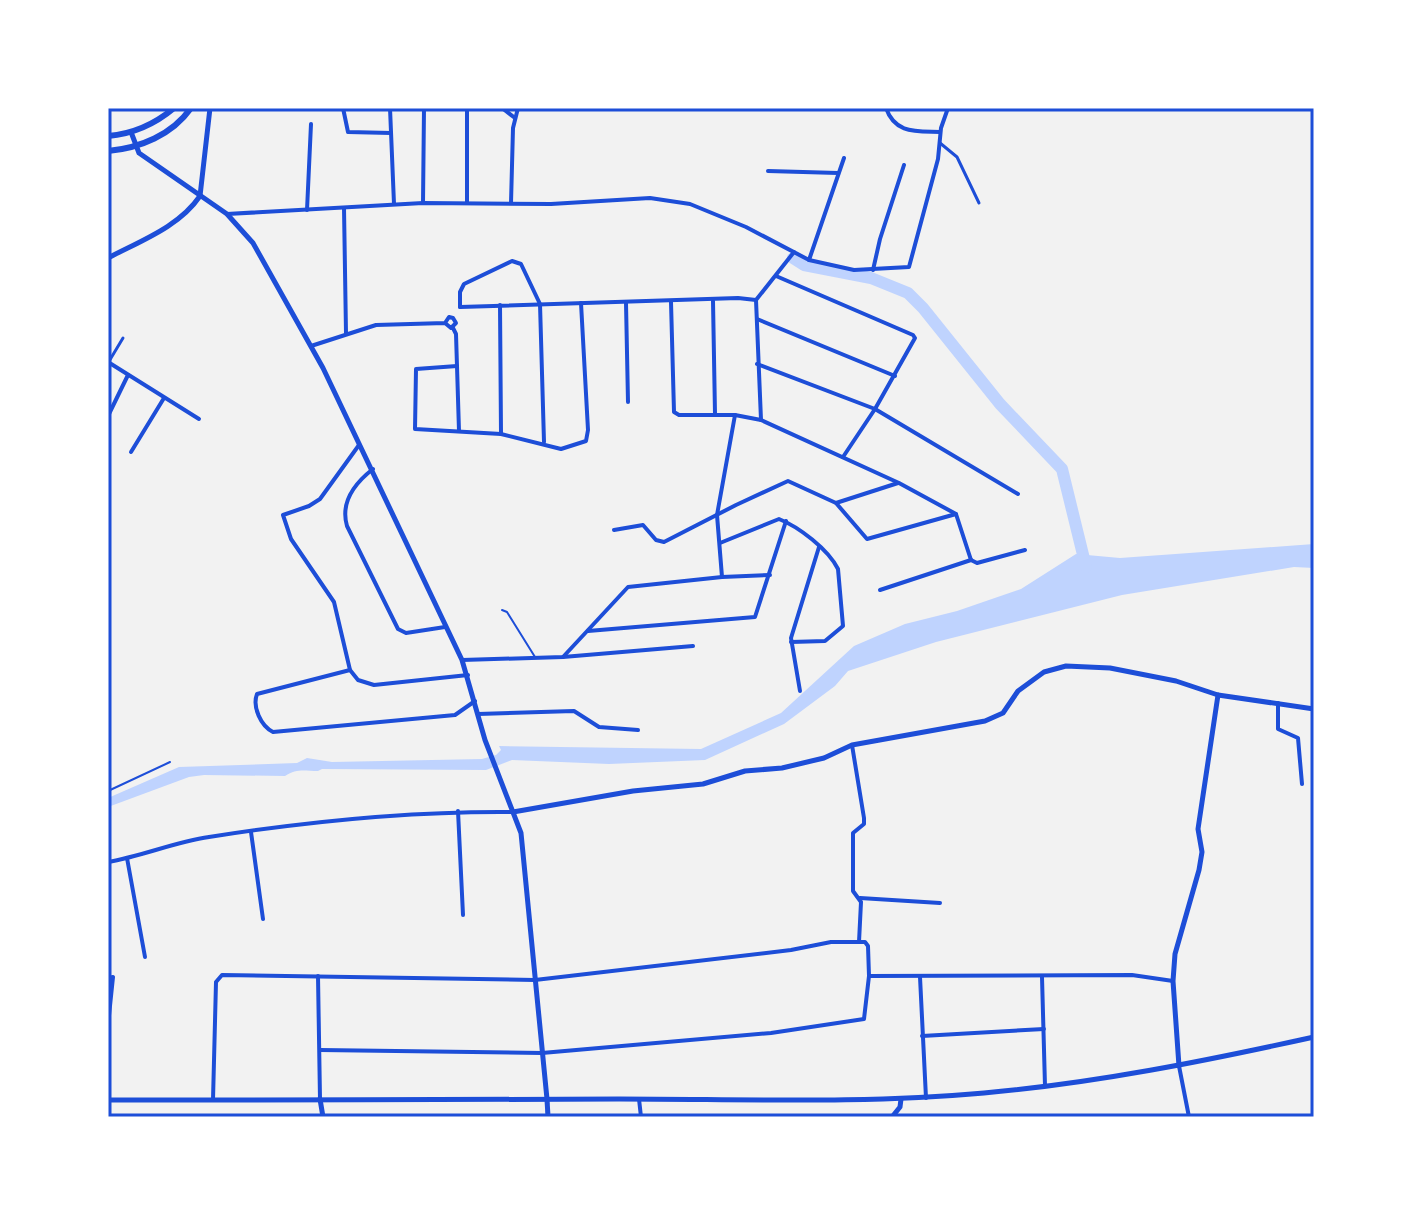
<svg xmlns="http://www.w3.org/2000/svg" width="1422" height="1225" viewBox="0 0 1422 1225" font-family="'Golos Text',sans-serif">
  <rect width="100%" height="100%" fill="#f2f2f2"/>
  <!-- water -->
  <path fill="#bfd3fe" d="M 1314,544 L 1314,568 L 1294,567 L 1122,595 L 936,642 L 848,671 L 835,686 L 784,724 L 705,760 L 609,764 L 512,760 L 486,770 L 322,769 L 318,771 C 305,771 297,768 285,776 L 204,775 L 189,777 L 108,807 L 108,798 L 179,767 L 297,763 L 307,758 L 332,762 L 482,759 L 496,755 L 501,750 L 499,746 L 701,749 L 781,713 L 854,646 L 905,624 L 957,611 L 1021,589 L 1076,554 L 1120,558 Z"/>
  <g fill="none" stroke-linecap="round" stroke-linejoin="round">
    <!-- river -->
    <path stroke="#bfd3fe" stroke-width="12" d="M 793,258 L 804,265 L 871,278 L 908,293 L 923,308 L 1000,404 L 1062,469 L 1086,567"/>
    <!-- service -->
    <g stroke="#1d4ed8" stroke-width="2">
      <path d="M 502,610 L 507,612 L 535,657"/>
      <path d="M 108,791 L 170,762"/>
    </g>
    <!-- pedestrian -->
    <g stroke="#1d4ed8" stroke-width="3">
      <path d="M 940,143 L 957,157 L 979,203"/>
      <path d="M 108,363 L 123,338"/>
    </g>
    <!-- minor -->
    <g stroke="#1d4ed8" stroke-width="4">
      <path d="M 343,108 L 348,132 L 391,133"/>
      <path d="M 390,108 L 394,204"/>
      <path d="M 502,108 L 515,118"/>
      <path d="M 886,108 C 895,134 916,131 940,132"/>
      <path d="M 768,171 L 838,173"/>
      <path d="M 423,203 L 424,108"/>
      <path d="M 467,203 L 467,108"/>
      <path d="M 511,203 L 513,128 L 518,108"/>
      <path d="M 344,208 L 346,333"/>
      <path d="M 307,210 L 311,124"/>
      <path d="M 227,214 L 423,203 L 551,204 L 650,198 L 690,204 L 746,227 L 809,260 L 854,270 L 909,267 L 938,159 L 941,128 L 948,108"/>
      <path d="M 809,260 L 844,158"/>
      <path d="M 873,270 L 880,239 L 904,165"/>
      <path d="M 776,276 L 913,335 L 915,338 L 875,409 L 843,457"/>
      <path d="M 713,301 L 715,414"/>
      <path d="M 671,302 L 674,412 L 679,415 L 735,415 L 761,420 L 899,483 L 956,514 L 971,560"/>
      <path d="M 626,303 L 628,402"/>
      <path d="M 500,305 L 501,434"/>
      <path d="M 460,307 L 738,298 L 756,300"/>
      <path d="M 460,307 L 460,292 L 464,284 L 512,261 L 521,264 L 540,304 L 544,442"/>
      <path d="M 757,319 L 895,376"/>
      <path d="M 453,328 L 456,334 L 459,431"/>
      <path d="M 311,346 L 376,325 L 445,323 L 449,317 L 453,318 L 456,323 L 451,328 L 445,323"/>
      <path d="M 108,362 L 199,419"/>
      <path d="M 757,364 L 875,409 L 1018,494"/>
      <path d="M 457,366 L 416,369 L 415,429 L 501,434 L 561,449 L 586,441 L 588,430 L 581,303"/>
      <path d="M 108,416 L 128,375"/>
      <path d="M 761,420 L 756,300 L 794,252"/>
      <path d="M 359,445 L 320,499 L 309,506 L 283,515 L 291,539 L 334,602 L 350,670 L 358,680 L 374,685 L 468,675"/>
      <path d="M 131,452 L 164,398"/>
      <path d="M 373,469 C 355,483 340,502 347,526 L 398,629 L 406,633 L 445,627"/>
      <path d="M 836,503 L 898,483"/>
      <path d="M 614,530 L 643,525 L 656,540 L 664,542 L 736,505 L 788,481 L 836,503 L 867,539 L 956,514"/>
      <path d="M 720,543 L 779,519 C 799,527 828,549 838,569 L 843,626 L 825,641 L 791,642"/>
      <path d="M 971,560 L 977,563 L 1025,550"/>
      <path d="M 722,577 L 717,515 L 735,415"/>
      <path d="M 880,590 L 971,560"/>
      <path d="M 588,631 L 755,617 L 786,521"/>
      <path d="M 563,657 L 628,587 L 722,577 L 770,575"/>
      <path d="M 462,660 L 563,657 L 693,646"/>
      <path d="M 350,670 L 257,694 C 252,707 261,726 273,732 L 455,715 L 475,701"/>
      <path d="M 800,691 L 791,638 L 819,547"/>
      <path d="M 1278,703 L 1278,729 L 1298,738 L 1302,784"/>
      <path d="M 478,714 L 574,711 L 599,727 L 638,730"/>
      <path d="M 852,745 L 864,818 L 864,824 L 853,833 L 853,891 L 861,902 L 859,942"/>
      <path d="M 458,811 L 463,915"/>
      <path d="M 251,832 L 263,919"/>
      <path d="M 127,858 L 145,957"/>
      <path d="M 108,862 C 142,856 175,842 209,837 C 310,821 411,811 513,812"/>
      <path d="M 860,898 L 940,903"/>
      <path d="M 318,976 L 320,1099"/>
      <path d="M 869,976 L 1132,975 L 1173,981"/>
      <path d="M 920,977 L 926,1098"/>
      <path d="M 1042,977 L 1045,1086"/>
      <path d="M 108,978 L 113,977 L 108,1025"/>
      <path d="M 922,1036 L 1044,1029"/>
      <path d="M 1179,1066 L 1189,1117"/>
      <path d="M 639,1099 L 641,1117"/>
      <path d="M 213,1100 L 216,982 L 222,975 L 535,980 L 791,950 L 831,942 L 865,942 L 868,946 L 869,976 L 864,1019 L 771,1033 L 542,1053 L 320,1050"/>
    </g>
    <!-- tertiary -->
    <g stroke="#1d4ed8" stroke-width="5">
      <path d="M 108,258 C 140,241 179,227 200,196"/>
      <path d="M 513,812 L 633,791 L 703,784 L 745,771 L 782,768 L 824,758 L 852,745 L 985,721 L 1003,713 L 1018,691 L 1044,672 L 1066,666 L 1110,668 L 1176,681 L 1218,695 L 1314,709"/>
      <path d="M 1179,1066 L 1173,981 L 1175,954 L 1199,870 L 1202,852 L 1198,829 L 1218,695"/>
      <path d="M 320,1099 L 323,1117"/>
      <path d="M 547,1099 L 548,1117"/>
    </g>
    <!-- secondary -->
    <g stroke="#1d4ed8" stroke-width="5">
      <path d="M 131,132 L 139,153 L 227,214 L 253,243 L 323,368 L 462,660 L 485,740 L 521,833 L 547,1099"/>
      <path d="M 200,196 L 210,108"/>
      <path d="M 108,1100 C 278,1101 449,1099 619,1099 C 741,1099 863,1104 984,1093 C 1096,1083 1205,1061 1314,1037"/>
      <path d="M 892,1117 L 900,1107 L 901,1099"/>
    </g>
    <!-- trunk -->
    <g stroke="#1d4ed8" stroke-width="6">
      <path d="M 108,136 C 132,134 155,124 174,108"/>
      <path d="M 108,151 C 140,148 172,135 191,108"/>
    </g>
  </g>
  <!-- border -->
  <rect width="1422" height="1225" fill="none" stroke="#ffffff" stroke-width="220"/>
  <rect x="110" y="110" width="1202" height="1005" fill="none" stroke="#1d4ed8" stroke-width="3"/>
</svg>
